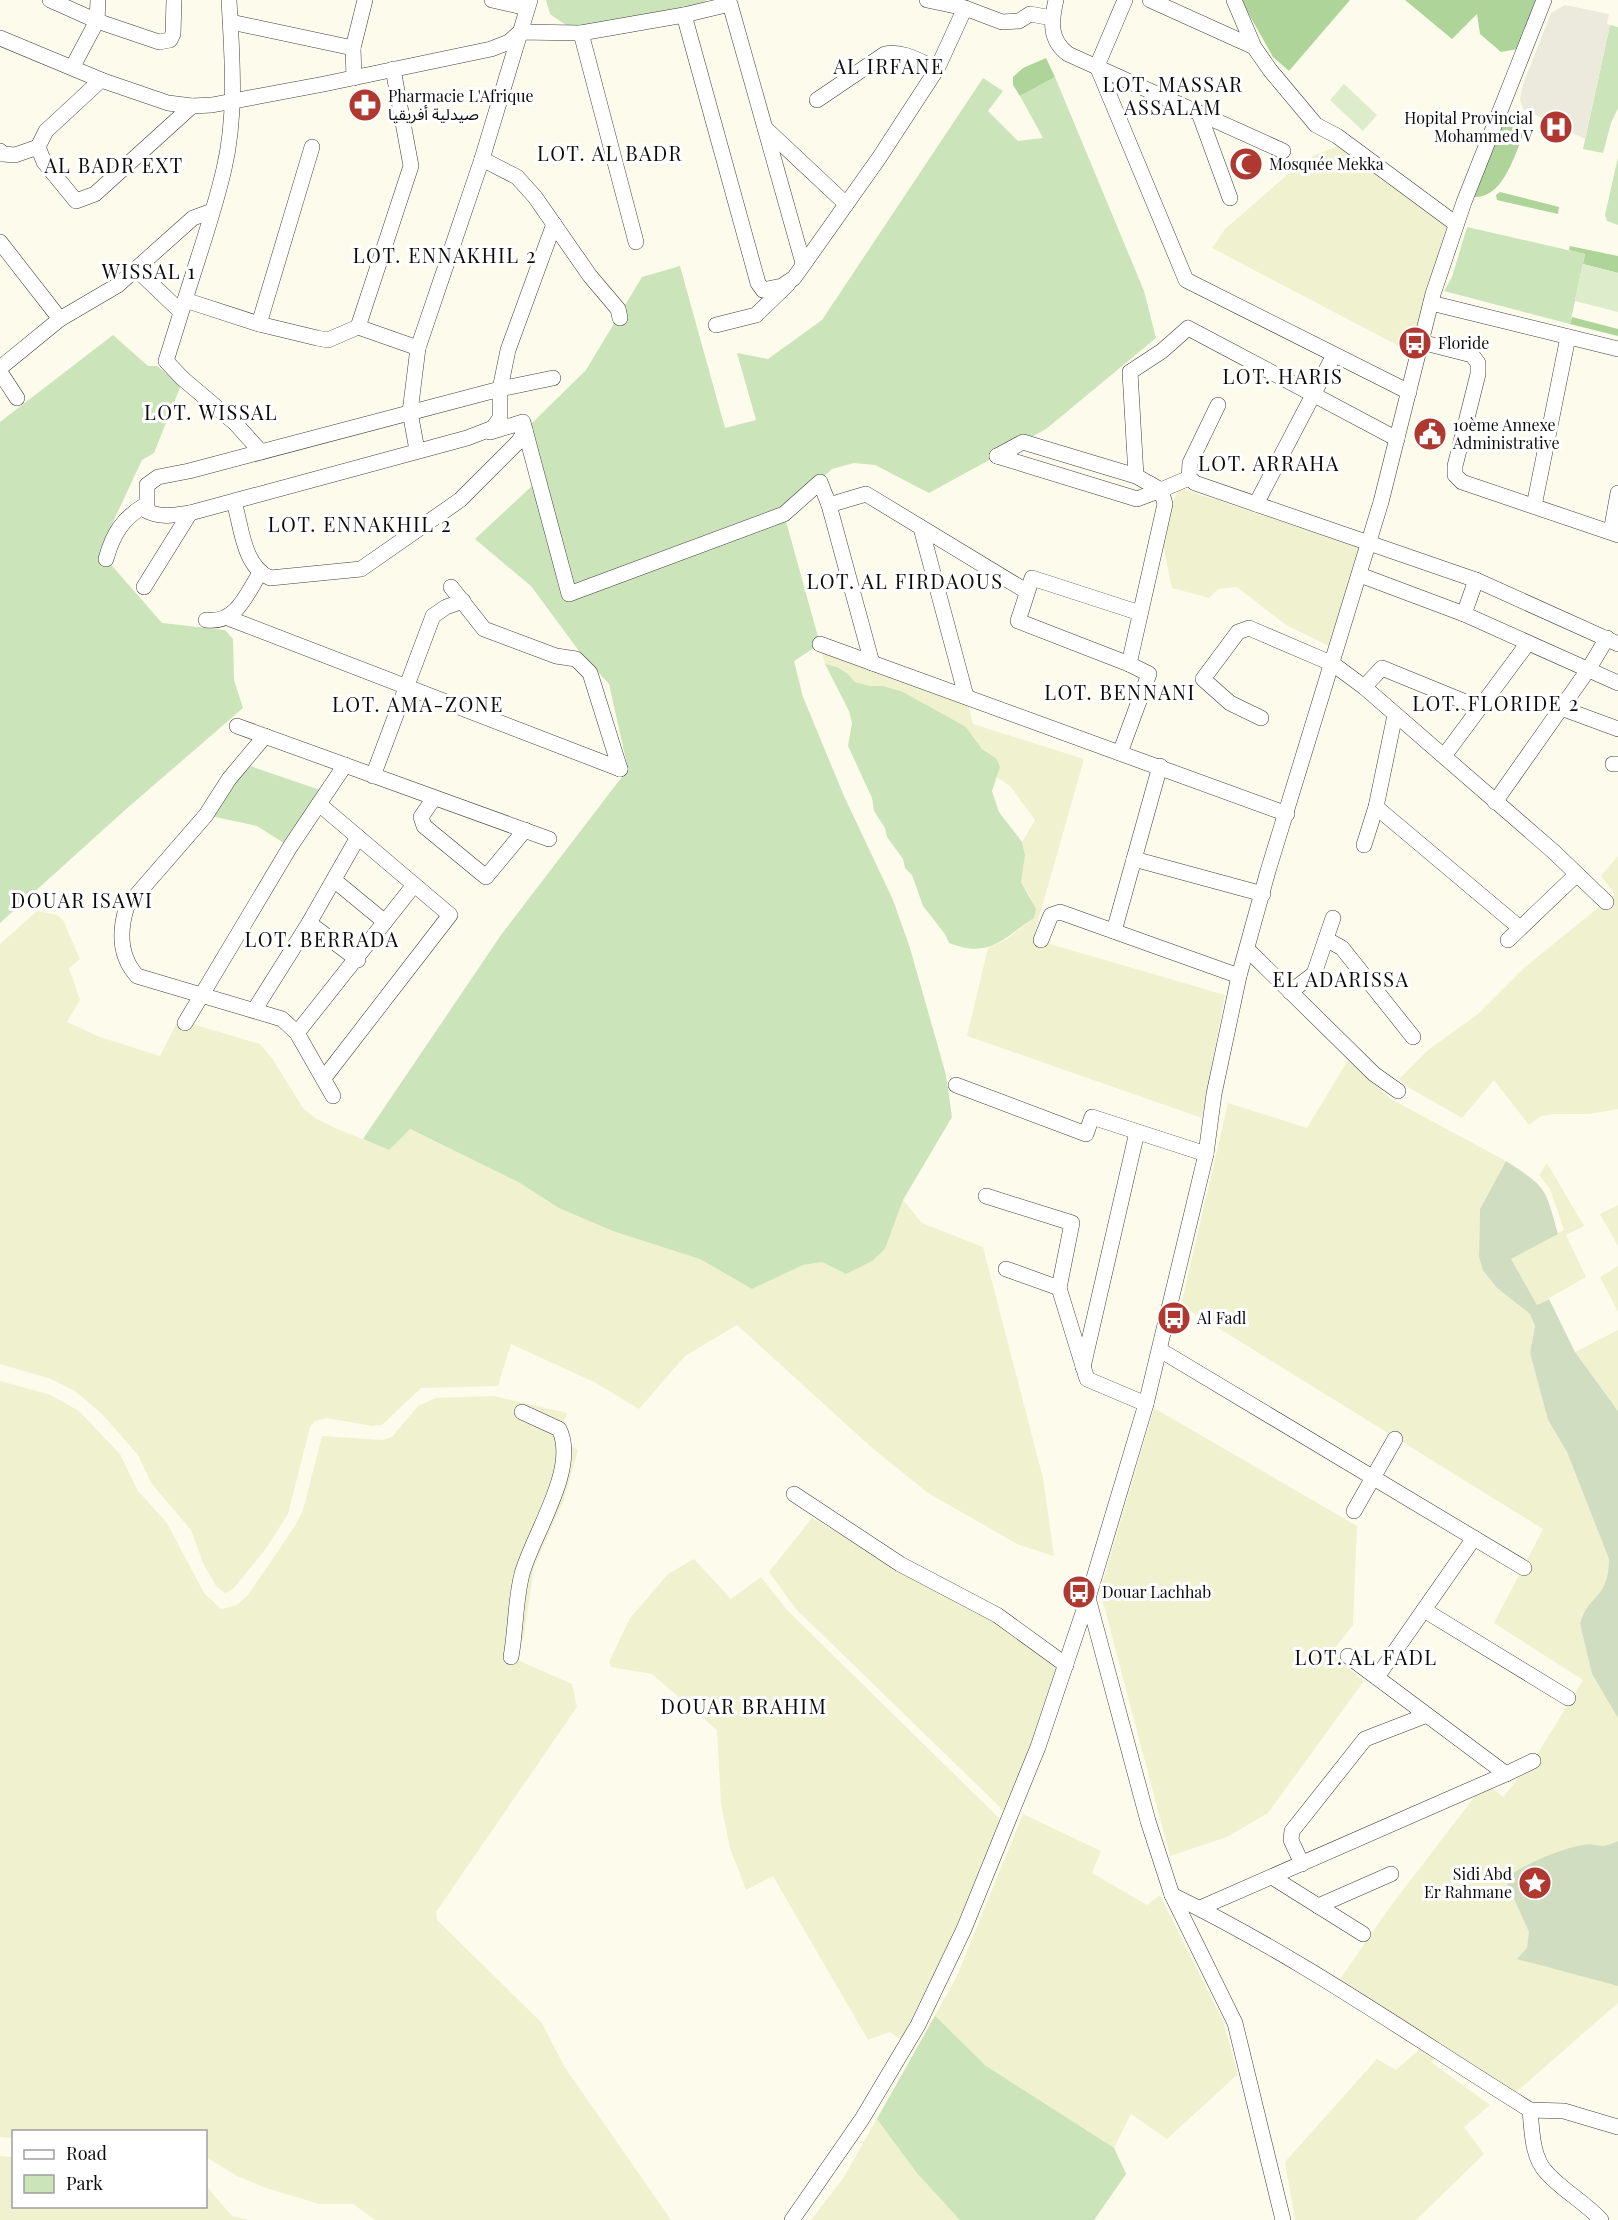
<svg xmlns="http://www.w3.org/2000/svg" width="1618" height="2220" viewBox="0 0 1618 2220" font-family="'Playfair Display','Noto Sans Arabic',serif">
  <rect width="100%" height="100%" fill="#fdfcec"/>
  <!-- farmland -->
  <g fill="#f0f1cf">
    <path d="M 1346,143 L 1454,222 L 1418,356 L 1212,248 L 1225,229 L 1294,169 L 1315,155 Z"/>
    <path d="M 1181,486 L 1189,491 L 1364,549 L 1337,650 L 1286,625 L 1237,587 L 1218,589 L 1209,598 L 1172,588 L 1162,540 L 1171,505 Z"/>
    <path d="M 820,644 L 966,696 L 973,724 L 1084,759 L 1033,939 L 1225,995 L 1202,1118 L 967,1036 L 988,948 L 1007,939 L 1034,918 L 1031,898 L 1021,882 L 1025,855 L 1022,842 L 1035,820 L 1010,786 L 996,777 L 1000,767 L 997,759 L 982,749 L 966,727 L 883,686 L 870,686 L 855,682 L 848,674 L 837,667 L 825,664 Z"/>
    <path d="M 1618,856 L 1618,1109 L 1589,1114 L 1554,1114 L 1541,1116 L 1529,1125 L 1494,1080 L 1462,1118 L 1406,1086 L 1399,1079 L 1428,1050 L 1478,1014 L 1524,968 L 1615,894 L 1601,876 Z"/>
    <path d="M 37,911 L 57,915 L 63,920 L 80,959 L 69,968 L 80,1000 L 67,1022 L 100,1037 L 160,1056 L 178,1020 L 260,1044 L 272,1058 L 303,1108 L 315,1118 L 335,1128 L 389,1150 L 409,1129 L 521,1183 L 559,1208 L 700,1259 L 752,1289 L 803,1265 L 822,1262 L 846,1274 L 885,1249 L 903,1200 L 922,1223 L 983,1247 L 1043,1478 L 1054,1556 L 1019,1545 L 928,1493 L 871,1447 L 737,1325 L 685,1356 L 639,1409 L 596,1383 L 511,1344 L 498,1386 L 421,1388 L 382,1425 L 372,1426 L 327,1418 L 315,1421 L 310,1427 L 288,1514 L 265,1550 L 233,1589 L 225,1593 L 216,1586 L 203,1563 L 191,1530 L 151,1483 L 138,1455 L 101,1413 L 75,1391 L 51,1379 L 0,1364 L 0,944 Z"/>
    <path d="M 1348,1060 L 1391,1099 L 1506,1161 L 1480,1209 L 1479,1257 L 1497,1288 L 1530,1314 L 1535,1326 L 1530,1353 L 1548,1420 L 1567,1452 L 1609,1559 L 1609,1575 L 1604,1589 L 1582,1615 L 1580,1624 L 1592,1674 L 1618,1718 L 1618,1841 L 1607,1846 L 1597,1847 L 1586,1844 L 1529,1932 L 1527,1949 L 1518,1959 L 1618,1986 L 1618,2003 L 1515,2093 L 1340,1979 L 1390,1907 L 1485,1783 L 1503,1797 L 1533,1761 L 1583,1680 L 1494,1623 L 1543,1529 L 1181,1305 L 1228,1103 L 1307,1128 Z"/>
    <path d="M 1547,1163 L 1584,1226 L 1566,1235 L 1586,1277 L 1537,1305 L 1511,1259 L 1564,1230 L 1550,1189 L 1539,1175 Z"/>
    <path d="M 1618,1205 L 1618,1246 L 1600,1214 Z"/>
    <path d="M 1618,1266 L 1618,1312 L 1600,1277 Z"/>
    <path d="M 1618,1330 L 1618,1411 L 1575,1352 Z"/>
    <path d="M 0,1381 L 51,1395 L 79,1411 L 120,1454 L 138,1491 L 167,1523 L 204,1593 L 221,1609 L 237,1605 L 248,1595 L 295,1526 L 303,1510 L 322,1436 L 383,1440 L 392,1437 L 418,1406 L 436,1398 L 494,1396 L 567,1413 L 558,1439 L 578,1450 L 564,1500 L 534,1567 L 524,1636 L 515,1659 L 572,1684 L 577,1707 L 436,1912 L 437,1920 L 542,2023 L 564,2066 L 671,2220 L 375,2220 L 353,2204 L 319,2204 L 266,2188 L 237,2176 L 206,2157 L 206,2132 L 14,2132 L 13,2138 L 0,2137 Z"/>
    <path d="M 1154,1408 L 1357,1526 L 1353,1625 L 1331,1653 L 1364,1681 L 1268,1813 L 1227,1837 L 1170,1856 L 1100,1591 Z"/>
    <path d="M 812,1518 L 907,1572 L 971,1604 L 1059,1668 L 1006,1813 L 796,1609 L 769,1572 Z"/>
    <path d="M 694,1559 L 731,1599 L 761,1577 L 787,1610 L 1002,1821 L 950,1941 L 901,2040 L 890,2032 L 868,2040 L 773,1876 L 746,1890 L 730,1848 L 721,1804 L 717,1730 L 652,1674 L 611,1667 L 609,1662 L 630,1618 L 668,1574 Z"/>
    <path d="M 1023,1814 L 1101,1851 L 1092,1873 L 1147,1905 L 1160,1895 L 1223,2021 L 1238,2074 L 1167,2139 L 1131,2114 L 1114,2148 L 1126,2174 L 1094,2220 L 811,2220 L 844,2177 L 956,1978 Z"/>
    <path d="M 1420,2049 L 1436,2058 L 1431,2062 L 1490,2105 L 1464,2127 L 1484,2154 L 1416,2220 L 1295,2220 L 1285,2162 L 1377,2059 L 1396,2070 Z"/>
    <path d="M 0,2156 L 13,2157 L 14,2206 L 206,2206 L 206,2186 L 232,2216 L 249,2220 L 0,2220 Z"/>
  </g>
  <!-- green -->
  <g fill="#cbe4b9">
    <path d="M 546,0 L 705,0 L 708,3 L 570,28 L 550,14 Z"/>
    <path d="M 1610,25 L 1618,27 L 1618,108 L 1611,123 L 1603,153 L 1583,149 Z"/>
    <path d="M 1055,77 L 1144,291 L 1156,338 L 1046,429 L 929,493 L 875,465 L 854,463 L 832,469 L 784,514 L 820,644 L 794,661 L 803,697 L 844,796 L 893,900 L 910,948 L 946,1075 L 952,1117 L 903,1200 L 885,1249 L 872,1261 L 846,1274 L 822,1262 L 803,1265 L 752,1289 L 700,1259 L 613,1231 L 559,1208 L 520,1183 L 410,1129 L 389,1150 L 363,1139 L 501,935 L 628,769 L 609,684 L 579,651 L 531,586 L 475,539 L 533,485 L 525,430 L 586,370 L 642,277 L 680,266 L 725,428 L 756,420 L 737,353 L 768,359 L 822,320 L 983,78 L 1003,91 L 988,111 L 1018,141 L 1043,138 L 1020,96 Z"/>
    <path d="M 1618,157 L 1618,225 L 1607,221 L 1605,215 Z"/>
    <path d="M 1467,227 L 1585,254 L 1570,324 L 1444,291 L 1452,277 Z"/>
    <path d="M 113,335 L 148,366 L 157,366 L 181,385 L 154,453 L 142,460 L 112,524 L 106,559 L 162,623 L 225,630 L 233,639 L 234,680 L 243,708 L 125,810 L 0,923 L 0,422 Z"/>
    <path d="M 825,664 L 837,667 L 848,674 L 855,682 L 870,686 L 883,686 L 903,692 L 966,727 L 982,749 L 997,759 L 1000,767 L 992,791 L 999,812 L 1022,842 L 1025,855 L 1021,882 L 1036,909 L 1034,918 C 1002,939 990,959 949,943 L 945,934 L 923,906 L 912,875 L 905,868 L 903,859 L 887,837 L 885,828 L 874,811 L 872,798 L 848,746 L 852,723 L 849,711 Z"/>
    <path d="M 241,763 L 326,792 L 290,847 L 257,826 L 206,815 Z"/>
    <path d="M 935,2016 L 986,2066 L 1114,2148 L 1126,2174 L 1094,2220 L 960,2220 L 917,2173 L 877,2119 Z"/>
  </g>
  <!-- forest -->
  <g fill="#aed49a">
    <path d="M 1241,0 L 1350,0 L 1289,71 L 1273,57 Z"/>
    <path d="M 1405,0 L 1536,0 L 1518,49 L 1501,52 L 1480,34 L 1477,14 L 1452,39 Z"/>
    <path d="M 1046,58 L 1055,77 L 1020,96 L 1013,85 L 1013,77 L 1023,68 Z"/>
    <path d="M 1513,118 L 1520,121 L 1525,130 C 1516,151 1504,198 1475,197 L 1473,195 L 1504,122 Z"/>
    <path d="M 1500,192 L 1559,207 L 1558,214 L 1497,200 L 1496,195 Z"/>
    <path d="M 1570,246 L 1618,256 L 1618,273 L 1583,264 L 1585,254 L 1569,250 Z"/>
    <path d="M 1572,317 L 1618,329 L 1618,336 L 1570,324 Z"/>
  </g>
  <!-- cemetery -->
  <g fill="#d0ddc0">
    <path d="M 1506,1161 C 1547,1188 1545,1187 1558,1234 L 1511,1259 L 1537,1305 L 1549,1299 L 1575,1352 L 1618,1411 L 1618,1718 L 1592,1674 L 1580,1624 C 1587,1595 1609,1600 1609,1559 L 1567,1452 L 1548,1420 L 1530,1353 L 1535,1326 L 1530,1314 L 1497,1288 L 1483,1270 L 1479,1257 L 1480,1209 Z"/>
    <path d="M 1618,1841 L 1618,1986 L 1517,1959 L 1527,1948 L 1529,1932 L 1507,1883 L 1508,1876 C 1535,1860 1552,1852 1582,1845 C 1598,1842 1597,1851 1618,1841 Z"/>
  </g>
  <!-- pitch -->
  <g fill="#ddecca">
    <path d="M 1344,84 L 1377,115 L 1363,131 L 1330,100 Z"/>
    <path d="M 1583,264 L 1618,273 L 1618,312 L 1575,301 Z"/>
  </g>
  <!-- plaza -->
  <path fill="#eceadc" d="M 1565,5 L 1609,14 L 1607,24 L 1610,25 L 1585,139 L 1523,109 L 1520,99 L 1523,84 L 1551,13 Z"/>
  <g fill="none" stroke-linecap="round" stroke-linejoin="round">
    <defs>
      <g id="minor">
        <path d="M 50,0 L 97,21 L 159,42 L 170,40 L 173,34 L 174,0"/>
        <path d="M 229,0 C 232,55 237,114 224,169 C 214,213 198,257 185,300 L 259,324 L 317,338 L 328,340 L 358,327"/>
        <path d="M 492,0 L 527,8"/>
        <path d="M 927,0 L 965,8 L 1002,22 L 1019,21 L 1030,14 L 1052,18"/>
        <path d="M 1056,0 C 1051,21 1049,40 1068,54 L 1283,151"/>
        <path d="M 1125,0 L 1097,66 L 1186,280 L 1409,392"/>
        <path d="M 1150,0 L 1254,47"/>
        <path d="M 1234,0 L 1254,47 L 1270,70 L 1316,125 L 1337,136 L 1456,224"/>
        <path d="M 684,15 L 758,283 L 763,290 L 782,286 L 794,278 L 879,158 L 937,69 L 965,8"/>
        <path d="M 231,22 L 353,48"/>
        <path d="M 581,33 L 636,242"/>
        <path d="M 0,38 L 101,80 L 168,103 L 192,106 L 212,105 L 324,84 L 491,49 L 509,42 L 520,32 L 581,33 L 684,15 L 730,4 L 803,263"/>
        <path d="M 73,66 L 97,21 L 98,0"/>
        <path d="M 393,69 L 411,166 L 358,327 L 418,348"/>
        <path d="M 354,78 L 353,48 L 365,0"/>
        <path d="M 101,80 L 46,131 L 38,147 L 44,162 L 76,201 L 95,194 L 192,106"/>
        <path d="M 817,100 L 885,54 C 903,50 921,62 937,69"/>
        <path d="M 1199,113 L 1230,198"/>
        <path d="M 765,128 L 846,204"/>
        <path d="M 0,151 L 3,154 L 15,155 L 38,147"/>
        <path d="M 482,159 L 517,177 L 535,197 L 590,276 L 618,309 L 620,318"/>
        <path d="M 0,242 L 60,319"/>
        <path d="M 136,269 L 180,311"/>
        <path d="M 185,300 L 166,361 L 182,378 L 235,423 L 261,452"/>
        <path d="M 1431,303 L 1618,349"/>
        <path d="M 259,324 L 312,147"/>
        <path d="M 716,325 L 756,315 L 788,284"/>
        <path d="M 1421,342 L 1472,355 L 1478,363 L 1478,374 L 1455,466 L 1455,475 L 1462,482 L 1618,535"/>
        <path d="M 0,368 L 60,319 L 118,285 L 193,218 L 212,211"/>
        <path d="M 0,372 L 17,398"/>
        <path d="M 553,378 L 500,389 L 189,471 L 158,477 L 147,485 L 147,511 C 160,518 176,515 190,513 L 467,438 L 493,428 L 500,418 L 500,389 L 508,350 L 554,224"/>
        <path d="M 1218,405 L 1190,463 L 1189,478 L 1195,483 L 1476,580 L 1618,644"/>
        <path d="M 525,430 L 569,594 L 784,514 L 820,482 L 829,505 L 872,663"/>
        <path d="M 417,450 L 410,412 L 418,348 L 482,159 L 530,0"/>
        <path d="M 997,456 L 1023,442 L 1136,476 L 1161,490"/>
        <path d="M 997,456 L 1137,499 L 1161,490"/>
        <path d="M 1136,476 L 1130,372 L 1162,351 L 1188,328 L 1397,439"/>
        <path d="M 234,502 C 242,528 243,566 270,578 L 361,569 L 460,500 L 519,441 L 525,430 L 523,422 L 490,432"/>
        <path d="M 1256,504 L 1334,355"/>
        <path d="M 829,505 L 866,494 L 1026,591"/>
        <path d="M 1534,506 L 1568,337"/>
        <path d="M 921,528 L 966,696"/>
        <path d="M 1611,532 L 1618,493"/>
        <path d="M 106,559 C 113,534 122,519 145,505"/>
        <path d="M 1360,575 L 1464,614 L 1618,683"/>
        <path d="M 144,587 L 190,513"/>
        <path d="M 451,587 L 484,629 L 556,656 L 576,659 L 590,673 L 620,769"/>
        <path d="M 1464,614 L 1476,580"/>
        <path d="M 228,618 L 620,769"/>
        <path d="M 206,620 C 236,624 246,595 260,573"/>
        <path d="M 820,644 L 1287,814"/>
        <path d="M 1129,664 L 1018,621 L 1032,578 L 1140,613"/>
        <path d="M 1364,687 L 1382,668 L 1480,708"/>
        <path d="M 1561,708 L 1618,729"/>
        <path d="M 1261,718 L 1230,703 L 1203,679 L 1238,632 L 1249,628 L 1333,664 L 1364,687 L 1554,852 L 1606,902"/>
        <path d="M 237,726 L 549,839"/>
        <path d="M 265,736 L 229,779 L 206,815 L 127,906 C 119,931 119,956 137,976 L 282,1019 L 297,1033 L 333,1096"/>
        <path d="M 1120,753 L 1149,674 L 1129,664 L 1165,504 L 1161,490 L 1189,478"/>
        <path d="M 1444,756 L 1528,643"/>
        <path d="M 1613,764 L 1618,764"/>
        <path d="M 373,776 L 433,616 L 446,607 L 463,601"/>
        <path d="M 434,798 L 421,817 L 424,826 L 486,877 L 525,830"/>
        <path d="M 1495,802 L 1588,670 L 1607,638"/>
        <path d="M 319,804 L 450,915 L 324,1078"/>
        <path d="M 1376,807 L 1520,928"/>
        <path d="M 1364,845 L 1376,807 L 1395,715"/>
        <path d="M 1134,859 L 1263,894"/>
        <path d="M 334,880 L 385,922"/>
        <path d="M 309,923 L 358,960"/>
        <path d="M 1114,931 L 1160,766"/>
        <path d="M 1326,939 L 1342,948 L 1413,1037"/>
        <path d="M 1041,940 L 1051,915 L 1060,912 L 1239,976"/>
        <path d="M 1508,940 L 1577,874"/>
        <path d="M 1247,949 L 1374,1074 L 1398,1091"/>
        <path d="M 1290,992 L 1314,974 L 1333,918"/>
        <path d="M 255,1009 L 309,923 L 358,837"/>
        <path d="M 185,1023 L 290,847 L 345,765"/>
        <path d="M 297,1033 L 414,885"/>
        <path d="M 956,1085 L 1086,1134 L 1092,1117 L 1206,1154"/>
        <path d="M 986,1196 L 1072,1223 L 1059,1288 L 1006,1269"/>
        <path d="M 1059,1288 L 1087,1379 L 1146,1404"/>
        <path d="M 1160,1350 L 1524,1568"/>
        <path d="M 1083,1367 L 1137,1132"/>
        <path d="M 794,1494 L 900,1564 L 997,1615 L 1066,1665"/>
        <path d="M 1354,1511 L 1395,1439"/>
        <path d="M 1088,1598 L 1148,1821 L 1172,1895 C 1298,1956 1411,2036 1530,2110 C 1532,2131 1532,2158 1547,2173 C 1563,2191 1585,2202 1601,2220"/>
        <path d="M 1424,1610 L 1568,1698"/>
        <path d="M 1348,1656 L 1506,1774 L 1533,1761"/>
        <path d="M 511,1657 C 516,1630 515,1601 522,1574 C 532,1536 579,1468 559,1429 L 522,1412"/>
        <path d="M 1377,1677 L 1474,1538"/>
        <path d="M 1302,1864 L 1291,1840 L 1292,1831 L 1365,1739 L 1427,1715"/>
        <path d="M 1272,1877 L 1363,1934"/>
        <path d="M 1172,1895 L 1235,2023 L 1283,2220"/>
        <path d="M 1318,1906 L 1391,1874"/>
        <path d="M 1200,1908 L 1506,1774"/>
        <path d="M 1530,2110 L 1564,2111 L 1618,2127"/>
        <path d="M 792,2220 L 862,2119 L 918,2025 L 964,1929 L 1038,1747 L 1088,1598 L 1146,1404 L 1206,1154 L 1214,1094 L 1239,976 L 1268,871 L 1381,502 L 1433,294 L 1464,202 L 1544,0"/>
      </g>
    </defs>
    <!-- minor casing -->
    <use href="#minor" stroke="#3f3f3f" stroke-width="16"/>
    <!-- minor -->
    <use href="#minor" stroke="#fff" stroke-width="15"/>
  </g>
  <!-- icons -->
  <defs>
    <symbol id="pharmacy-disc" viewBox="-11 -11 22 22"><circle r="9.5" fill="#af3831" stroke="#fff"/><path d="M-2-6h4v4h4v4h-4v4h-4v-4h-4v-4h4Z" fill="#fff"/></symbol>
    <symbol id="hospital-disc" viewBox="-11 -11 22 22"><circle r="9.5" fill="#af3831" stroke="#fff"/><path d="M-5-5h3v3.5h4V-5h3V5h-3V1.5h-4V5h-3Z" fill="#fff"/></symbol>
    <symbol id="mosque-disc" viewBox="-11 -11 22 22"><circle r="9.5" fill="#af3831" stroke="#fff"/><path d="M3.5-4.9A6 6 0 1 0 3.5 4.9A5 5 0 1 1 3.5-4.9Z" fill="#fff"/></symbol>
    <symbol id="bus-disc" viewBox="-11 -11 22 22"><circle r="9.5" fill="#af3831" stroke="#fff"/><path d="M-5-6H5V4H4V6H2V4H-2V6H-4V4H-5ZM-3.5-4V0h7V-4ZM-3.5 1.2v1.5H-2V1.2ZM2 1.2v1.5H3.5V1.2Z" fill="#fff"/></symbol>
    <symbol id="civic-disc" viewBox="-11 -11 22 22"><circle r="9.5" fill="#af3831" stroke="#fff"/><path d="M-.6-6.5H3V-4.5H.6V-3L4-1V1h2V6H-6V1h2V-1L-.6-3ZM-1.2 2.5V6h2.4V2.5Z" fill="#fff"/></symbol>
    <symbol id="sight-disc" viewBox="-11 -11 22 22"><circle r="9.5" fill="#af3831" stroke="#fff"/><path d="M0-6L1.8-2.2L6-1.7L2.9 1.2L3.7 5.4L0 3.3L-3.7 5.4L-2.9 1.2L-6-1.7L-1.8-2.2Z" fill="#fff"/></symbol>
  </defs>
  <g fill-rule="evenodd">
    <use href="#pharmacy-disc" x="346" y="86" width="38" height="38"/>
    <use href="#hospital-disc" x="1537" y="108" width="38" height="38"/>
    <use href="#mosque-disc" x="1227" y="145" width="38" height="38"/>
    <use href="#bus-disc" x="1396" y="324" width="38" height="38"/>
    <use href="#civic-disc" x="1411" y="415" width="38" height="38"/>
    <use href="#bus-disc" x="1155" y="1299" width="38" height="38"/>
    <use href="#bus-disc" x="1060" y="1573" width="38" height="38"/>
    <use href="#sight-disc" x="1516" y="1864" width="38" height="38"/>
  </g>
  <g text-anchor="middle" stroke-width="6" stroke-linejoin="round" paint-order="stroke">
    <!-- poi labels -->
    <g font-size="16" fill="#0c0c0c" stroke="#fff" text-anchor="start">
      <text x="388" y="102">Pharmacie L'Afrique<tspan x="388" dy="18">صيدلية أفريقيا</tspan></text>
      <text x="1533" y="124" text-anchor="end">Hopital Provincial<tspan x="1533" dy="18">Mohammed V</tspan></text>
      <text x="1269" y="170">Mosquée Mekka</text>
      <text x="1438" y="349">Floride</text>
      <text x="1453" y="431">10ème Annexe<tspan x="1453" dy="18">Administrative</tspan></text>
      <text x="1197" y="1324">Al Fadl</text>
      <text x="1102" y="1598">Douar Lachhab</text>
      <text x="1512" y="1880" text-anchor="end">Sidi Abd<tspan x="1512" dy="18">Er Rahmane</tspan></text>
    </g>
    <!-- quarter labels -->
    <g font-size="20" letter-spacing="1.5" fill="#0c0c0c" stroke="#fff">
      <text x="889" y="74">AL IRFANE</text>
      <text x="1173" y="92">LOT. MASSAR<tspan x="1173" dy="23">ASSALAM</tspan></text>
      <text x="610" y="161">LOT. AL BADR</text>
      <text x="114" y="173">AL BADR EXT</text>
      <text x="445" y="263">LOT. ENNAKHIL 2</text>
      <text x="149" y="279">WISSAL 1</text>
      <text x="1283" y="384">LOT. HARIS</text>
      <text x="211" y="420">LOT. WISSAL</text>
      <text x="1269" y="471">LOT. ARRAHA</text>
      <text x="360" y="532">LOT. ENNAKHIL 2</text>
      <text x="905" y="589">LOT. AL FIRDAOUS</text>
      <text x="1120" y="700">LOT. BENNANI</text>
      <text x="1496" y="711">LOT. FLORIDE 2</text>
      <text x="418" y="712">LOT. AMA-ZONE</text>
      <text x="82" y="908">DOUAR ISAWI</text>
      <text x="322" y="947">LOT. BERRADA</text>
      <text x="1341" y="987">EL ADARISSA</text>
      <text x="1366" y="1665">LOT. AL FADL</text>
      <text x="744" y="1714">DOUAR BRAHIM</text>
    </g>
  </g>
  <!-- legend -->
  <rect x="12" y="2130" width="195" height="78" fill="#ffffff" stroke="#9e9e9e" stroke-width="1.5"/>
  <rect x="24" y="2150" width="30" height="9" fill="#ffffff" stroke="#9e9e9e" stroke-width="1.5"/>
  <text x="66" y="2160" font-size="18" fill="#0c0c0c">Road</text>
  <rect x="24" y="2175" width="30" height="18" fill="#cbe4b9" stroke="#9e9e9e" stroke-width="1.5"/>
  <text x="66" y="2190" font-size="18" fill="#0c0c0c">Park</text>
</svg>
